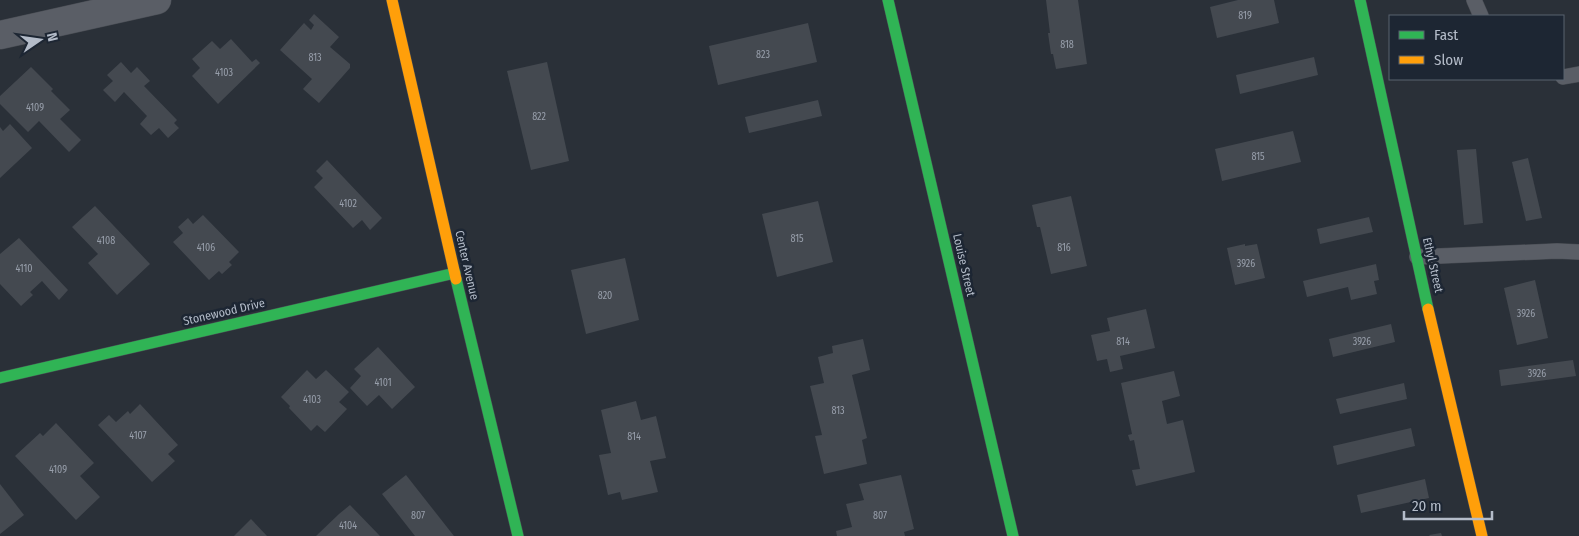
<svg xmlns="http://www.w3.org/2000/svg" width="1579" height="536" viewBox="0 0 1579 536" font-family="'Fira Sans Condensed',sans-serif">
  <rect width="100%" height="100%" fill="#2a3038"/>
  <!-- building -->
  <g fill="#444950">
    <path d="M 1046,0 L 1078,0 L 1087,64 L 1056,69 L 1053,54 L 1051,54 L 1048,33 L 1050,33 Z"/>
    <path d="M 1238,0 L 1274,0 L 1279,23 L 1217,38 L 1210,7 Z"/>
    <path d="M 314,14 L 339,37 L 330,47 L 350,64 L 350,68 L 319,103 L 303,89 L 312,79 L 280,50 L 304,23 L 311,30 L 314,25 L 309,20 Z"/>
    <path d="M 808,23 L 817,62 L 718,85 L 709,46 Z"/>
    <path d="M 231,39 L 252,62 L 256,59 L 260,63 L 218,104 L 192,76 L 200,68 L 192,59 L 212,41 L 220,49 Z"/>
    <path d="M 1314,57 L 1318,75 L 1240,94 L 1236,75 Z"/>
    <path d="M 121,62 L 131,73 L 137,67 L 150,81 L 144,86 L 177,120 L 174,123 L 179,128 L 168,138 L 159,128 L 151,135 L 140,124 L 147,116 L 124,92 L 115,102 L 103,90 L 113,81 L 107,75 Z"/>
    <path d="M 547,62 L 569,161 L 531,170 L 507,71 Z"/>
    <path d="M 31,67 L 53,89 L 51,91 L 70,110 L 60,119 L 81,140 L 69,152 L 39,121 L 28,132 L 0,104 L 0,96 Z"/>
    <path d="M 818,100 L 822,116 L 749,133 L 745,117 Z"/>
    <path d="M 10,124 L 32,148 L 0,178 L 0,127 L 3,131 Z"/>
    <path d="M 1293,131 L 1301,162 L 1222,181 L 1215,149 Z"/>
    <path d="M 1476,149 L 1483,223 L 1464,225 L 1457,150 Z"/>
    <path d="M 1528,158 L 1542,218 L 1526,221 L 1512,162 Z"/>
    <path d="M 327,160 L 382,218 L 370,230 L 362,220 L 353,228 L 314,187 L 323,178 L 316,171 Z"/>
    <path d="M 1071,196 L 1087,266 L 1051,274 L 1040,227 L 1037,227 L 1032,205 Z"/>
    <path d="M 818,201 L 833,262 L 777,277 L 762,214 Z"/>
    <path d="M 95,206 L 150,264 L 117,295 L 88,263 L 98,254 L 72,227 Z"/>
    <path d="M 203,215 L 239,252 L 229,262 L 232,265 L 222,274 L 219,271 L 209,280 L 173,242 L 183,233 L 178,227 L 188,218 L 193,224 Z"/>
    <path d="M 1369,217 L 1373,232 L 1320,244 L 1317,229 Z"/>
    <path d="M 19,238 L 68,290 L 59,300 L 42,281 L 30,292 L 33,295 L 21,306 L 0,284 L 0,254 Z"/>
    <path d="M 1245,244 L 1245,246 L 1257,244 L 1265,278 L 1235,285 L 1227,248 Z"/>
    <path d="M 625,258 L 639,320 L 586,334 L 571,270 Z"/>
    <path d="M 1376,264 L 1379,280 L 1374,281 L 1377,294 L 1351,300 L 1348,287 L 1307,297 L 1303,281 Z"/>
    <path d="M 1535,280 L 1548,338 L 1517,345 L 1504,288 Z"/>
    <path d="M 1146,309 L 1155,348 L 1120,356 L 1123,369 L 1110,372 L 1107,359 L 1097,361 L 1091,335 L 1110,331 L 1107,318 Z"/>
    <path d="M 1391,324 L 1395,342 L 1333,357 L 1329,339 Z"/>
    <path d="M 863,339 L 870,370 L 852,375 L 867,438 L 862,440 L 867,464 L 824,474 L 815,436 L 822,435 L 810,386 L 824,383 L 818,357 L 833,353 L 832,346 Z"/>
    <path d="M 378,347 L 415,387 L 392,409 L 379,395 L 367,406 L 350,388 L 361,376 L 354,369 Z"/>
    <path d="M 1573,360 L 1576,376 L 1501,386 L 1499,370 Z"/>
    <path d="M 307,370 L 316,379 L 326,370 L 349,392 L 339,402 L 347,409 L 325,432 L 317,425 L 311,431 L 289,408 L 290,406 L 281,397 Z"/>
    <path d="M 1174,371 L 1180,396 L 1162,401 L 1167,424 L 1183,420 L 1195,472 L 1136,486 L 1132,470 L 1140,469 L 1134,440 L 1130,441 L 1128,435 L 1132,434 L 1121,383 Z"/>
    <path d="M 1404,383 L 1407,399 L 1340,414 L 1336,399 Z"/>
    <path d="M 636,401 L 641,420 L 656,416 L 666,458 L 650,461 L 658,492 L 622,500 L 620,492 L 608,495 L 599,455 L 611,453 L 601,410 Z"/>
    <path d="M 140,404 L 178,445 L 168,454 L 175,461 L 152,482 L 98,425 L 109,415 L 116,422 L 128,411 L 130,414 Z"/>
    <path d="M 56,423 L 94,463 L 80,476 L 100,497 L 76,520 L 15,456 L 40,433 L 43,436 Z"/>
    <path d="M 1411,428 L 1415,446 L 1337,465 L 1333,446 Z"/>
    <path d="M 406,475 L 454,536 L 415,536 L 382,494 Z"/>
    <path d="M 901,475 L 914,529 L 904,532 L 905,536 L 837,536 L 836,531 L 852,527 L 846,504 L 864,500 L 859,484 Z"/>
    <path d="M 1425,479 L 1429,498 L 1361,513 L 1357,495 Z"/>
    <path d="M 0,484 L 24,515 L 0,534 Z"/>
    <path d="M 350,505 L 380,536 L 316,536 L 339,514 Z"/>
    <path d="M 251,519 L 267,536 L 234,536 Z"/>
    <path d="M 1441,533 L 1442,536 L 1430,536 L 1429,535 Z"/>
  </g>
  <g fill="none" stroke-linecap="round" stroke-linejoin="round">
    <defs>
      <g id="lane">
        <path d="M 1474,0 L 1481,16"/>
        <path d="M 1563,77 L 1579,74"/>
        <path d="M 1417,257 L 1557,251 L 1579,252"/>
      </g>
      <path id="street" d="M 0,35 L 157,0"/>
      <g id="fast">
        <path d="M 888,0 L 1013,536"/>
        <path d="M 1360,0 L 1428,309"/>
        <path d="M 456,279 L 518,536"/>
        <path d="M 0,378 L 455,273"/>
      </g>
      <g id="slow">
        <path d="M 392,0 L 456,279"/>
        <path d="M 1428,309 L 1482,536"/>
      </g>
    </defs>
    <!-- lane casing -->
    <use href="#lane" stroke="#484c53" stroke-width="16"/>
    <!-- street casing -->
    <use href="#street" stroke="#484c53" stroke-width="29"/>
    <!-- fast casing -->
    <use href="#fast" stroke="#484c53" stroke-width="12"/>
    <!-- slow casing -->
    <use href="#slow" stroke="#484c53" stroke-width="12"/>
    <!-- lane -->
    <use href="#lane" stroke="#5a5e66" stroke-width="15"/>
    <!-- street -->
    <use href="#street" stroke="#5a5e66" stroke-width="28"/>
    <!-- fast -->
    <use href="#fast" stroke="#30b455" stroke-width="11"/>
    <!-- slow -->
    <use href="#slow" stroke="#ff9f0a" stroke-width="11"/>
  </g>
  <g text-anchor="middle" stroke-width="5" stroke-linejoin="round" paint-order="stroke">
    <!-- number labels -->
    <g font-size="10" fill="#989fab">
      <text x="1245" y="19">819</text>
      <text x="1067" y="48">818</text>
      <text x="763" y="58">823</text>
      <text x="315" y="61">813</text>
      <text x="224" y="76">4103</text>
      <text x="35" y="111">4109</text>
      <text x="539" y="120">822</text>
      <text x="1258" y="160">815</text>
      <text x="348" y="207">4102</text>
      <text x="797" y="242">815</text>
      <text x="106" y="244">4108</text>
      <text x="206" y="251">4106</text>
      <text x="1064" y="251">816</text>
      <text x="1246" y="267">3926</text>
      <text x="24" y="272">4110</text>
      <text x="605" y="299">820</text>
      <text x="1526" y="317">3926</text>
      <text x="1123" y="345">814</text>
      <text x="1362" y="345">3926</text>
      <text x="1537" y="377">3926</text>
      <text x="383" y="386">4101</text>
      <text x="312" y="403">4103</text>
      <text x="838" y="414">813</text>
      <text x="138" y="439">4107</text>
      <text x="634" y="440">814</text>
      <text x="58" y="473">4109</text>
      <text x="418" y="519">807</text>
      <text x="880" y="519">807</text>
      <text x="348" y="529">4104</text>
    </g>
    <!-- street labels -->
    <g font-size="12" fill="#b4bcc9" stroke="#1d2633">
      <text transform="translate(467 265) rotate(77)" y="4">Center Avenue</text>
      <text transform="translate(964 265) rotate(77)" y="4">Louise Street</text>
      <text transform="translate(1433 265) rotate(77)" y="4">Ethyl Street</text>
      <text transform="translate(224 312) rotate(-13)" y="4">Stonewood Drive</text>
    </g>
  </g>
  <!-- legend -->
  <rect x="1389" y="15" width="175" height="65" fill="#1d2633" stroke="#59626f"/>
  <rect x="1399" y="31" width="25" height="8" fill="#30b455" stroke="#59626f"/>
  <text x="1434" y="40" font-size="15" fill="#b4bcc9">Fast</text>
  <rect x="1399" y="56" width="25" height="8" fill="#ff9f0a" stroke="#59626f"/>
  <text x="1434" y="65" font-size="15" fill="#b4bcc9">Slow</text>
  <!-- north arrow -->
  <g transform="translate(40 40) rotate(77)" stroke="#1d2633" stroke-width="4" paint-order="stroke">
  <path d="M0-4L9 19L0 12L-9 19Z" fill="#b4bcc9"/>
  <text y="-8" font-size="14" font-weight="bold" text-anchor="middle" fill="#b4bcc9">N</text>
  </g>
  <!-- scale -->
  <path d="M1404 511v8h88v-8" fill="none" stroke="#b4bcc9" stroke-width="2.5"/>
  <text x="1412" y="511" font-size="15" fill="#b4bcc9" stroke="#1d2633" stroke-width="4" paint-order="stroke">20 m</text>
</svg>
